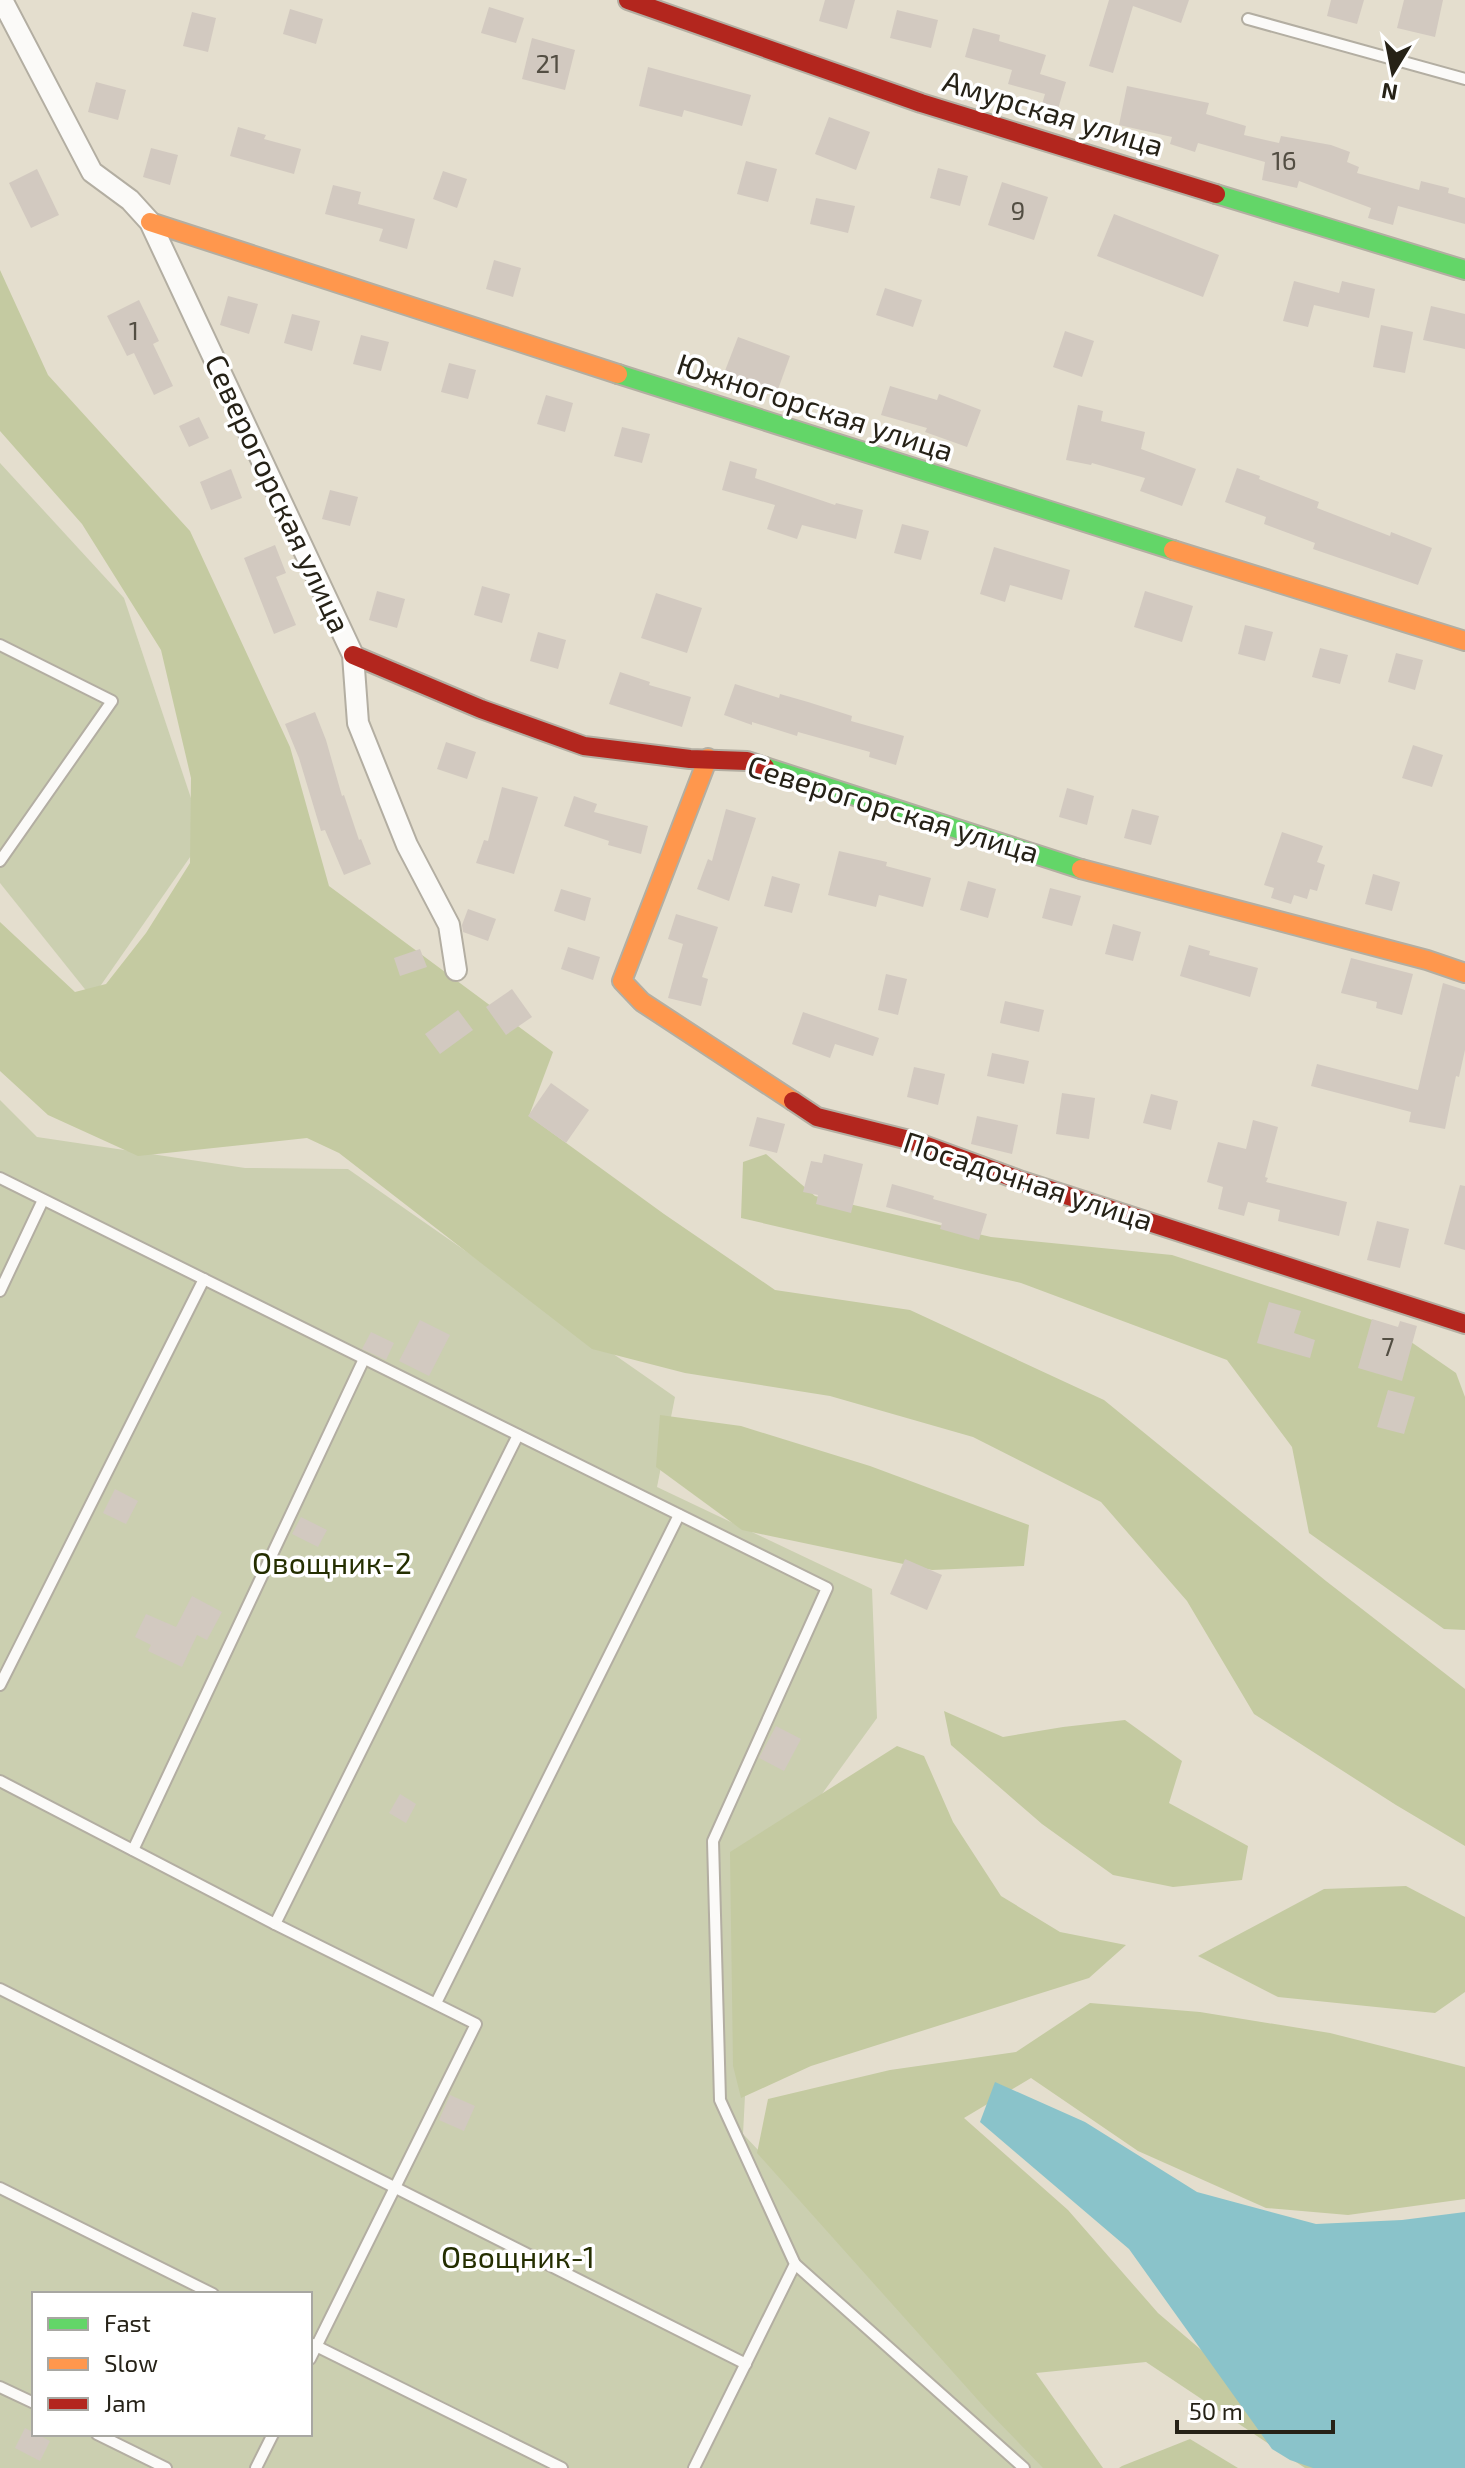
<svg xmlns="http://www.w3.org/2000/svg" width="1465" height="2468" viewBox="0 0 1465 2468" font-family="'Exo 2',sans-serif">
  <rect width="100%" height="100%" fill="#e4dece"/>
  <!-- green -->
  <g fill="#cbcfb0" fill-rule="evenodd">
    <path d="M 0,463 L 124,598 L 204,837 L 92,998 L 0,883 Z"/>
    <path d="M 0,1100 L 37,1137 L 245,1168 L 348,1169 L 675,1397 L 657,1487 L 872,1589 L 877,1718 L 756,1885 L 743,2134 L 1058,2468 L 0,2468 ZM 34,2294 L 310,2294 L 310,2434 L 34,2434 Z"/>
  </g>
  <!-- forest -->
  <g fill="#c4caa1">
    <path d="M 0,270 L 48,375 L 190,531 L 290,747 L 329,886 L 553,1052 L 529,1116 L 664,1214 L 775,1290 L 910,1310 L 1104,1400 L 1326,1581 L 1465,1689 L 1465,1846 L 1396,1805 L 1254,1714 L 1187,1601 L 1101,1502 L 973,1437 L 830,1396 L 685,1373 L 592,1349 L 339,1153 L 307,1138 L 138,1156 L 48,1115 L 0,1071 L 0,922 L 75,992 L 106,984 L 146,933 L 190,863 L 191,778 L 161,650 L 82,524 L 0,431 Z"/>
    <path d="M 766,1154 L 815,1196 L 991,1237 L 1172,1255 L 1385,1324 L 1456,1373 L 1465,1397 L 1465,1630 L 1444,1629 L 1309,1533 L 1292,1447 L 1227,1360 L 1021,1283 L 741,1218 L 743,1162 Z"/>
    <path d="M 660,1415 L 741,1426 L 870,1466 L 1029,1525 L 1024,1566 L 932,1570 L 742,1530 L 656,1467 Z"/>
    <path d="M 944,1711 L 1003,1737 L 1063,1727 L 1125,1720 L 1182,1761 L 1169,1803 L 1248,1846 L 1242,1880 L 1173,1887 L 1113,1875 L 1042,1824 L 951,1745 Z"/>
    <path d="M 897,1746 L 924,1756 L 953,1822 L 1001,1896 L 1060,1932 L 1126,1945 L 1089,1978 L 811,2066 L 741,2098 L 733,2066 L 730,1852 Z"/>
    <path d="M 1406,1886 L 1465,1917 L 1465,1992 L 1435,2013 L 1278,1997 L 1198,1956 L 1324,1889 Z"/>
    <path d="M 1090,2003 L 1200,2012 L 1330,2033 L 1465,2067 L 1465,2199 L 1348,2215 L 1266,2208 L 1138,2151 L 1031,2078 L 964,2118 L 1068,2210 L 1158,2313 L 1261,2401 L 1380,2468 L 1305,2468 L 1146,2362 L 1036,2373 L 1103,2468 L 1043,2468 L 986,2409 L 757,2153 L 768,2099 L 890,2070 L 1016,2052 Z"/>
    <path d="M 1190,2439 L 1238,2468 L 1119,2468 L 1122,2466 Z"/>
  </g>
  <!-- water -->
  <path fill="#8ac3ca" d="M 995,2082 L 1085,2122 L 1197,2192 L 1316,2224 L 1402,2220 L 1465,2212 L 1465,2468 L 1313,2468 L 1290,2460 L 1272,2449 L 1129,2249 L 980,2122 Z"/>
  <!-- building -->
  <g fill="#d2c9c0">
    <path d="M 825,0 L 855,0 L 847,29 L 819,21 Z"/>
    <path d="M 1109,0 L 1189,0 L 1181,23 L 1133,6 L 1113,73 L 1089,66 Z"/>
    <path d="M 1331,0 L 1364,0 L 1357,24 L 1327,16 Z"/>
    <path d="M 1404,0 L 1443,0 L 1435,37 L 1397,28 Z"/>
    <path d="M 489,7 L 524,18 L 516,43 L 481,33 Z"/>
    <path d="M 290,9 L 323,19 L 316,44 L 283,34 Z"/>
    <path d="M 897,10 L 938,20 L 931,48 L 890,38 Z"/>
    <path d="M 192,12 L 216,18 L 208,52 L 183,46 Z"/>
    <path d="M 973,28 L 1000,35 L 999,41 L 1046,55 L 1040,74 L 1066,82 L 1053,126 L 1037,121 L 1045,94 L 1008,84 L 1012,70 L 965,57 Z"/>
    <path d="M 532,38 L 575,50 L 565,90 L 522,79 Z"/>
    <path d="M 648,67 L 751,95 L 742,126 L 684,110 L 682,117 L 639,106 Z"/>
    <path d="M 96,82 L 126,90 L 118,120 L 88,112 Z"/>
    <path d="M 1127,86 L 1209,103 L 1206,114 L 1246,126 L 1244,135 L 1279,143 L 1281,136 L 1331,145 L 1350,152 L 1347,162 L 1359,167 L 1357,173 L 1419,190 L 1421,181 L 1449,188 L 1448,193 L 1465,198 L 1465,224 L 1398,206 L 1393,225 L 1368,218 L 1371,208 L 1299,181 L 1297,188 L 1262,180 L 1265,162 L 1198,143 L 1195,152 L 1170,144 L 1172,137 L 1119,125 Z"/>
    <path d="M 829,117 L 870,132 L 856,170 L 815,154 Z"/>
    <path d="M 238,127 L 266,135 L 264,139 L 301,149 L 294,174 L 230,156 Z"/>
    <path d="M 151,148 L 178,155 L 170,185 L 143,177 Z"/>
    <path d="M 746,161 L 777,169 L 768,202 L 737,194 Z"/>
    <path d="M 938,168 L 968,176 L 960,206 L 930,198 Z"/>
    <path d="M 37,169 L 59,215 L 31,228 L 9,183 Z"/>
    <path d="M 443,171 L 467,179 L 457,208 L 433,199 Z"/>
    <path d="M 1002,182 L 1048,197 L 1034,240 L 988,225 Z"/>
    <path d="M 333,185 L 361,192 L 358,204 L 415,219 L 407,249 L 379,241 L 383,229 L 325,214 Z"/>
    <path d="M 816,198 L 855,206 L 848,233 L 810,224 Z"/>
    <path d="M 1114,214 L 1219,255 L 1203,297 L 1097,256 Z"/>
    <path d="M 494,260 L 521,268 L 513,297 L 486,289 Z"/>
    <path d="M 1294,281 L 1339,293 L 1342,281 L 1375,289 L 1369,318 L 1314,305 L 1308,327 L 1283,321 Z"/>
    <path d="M 885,288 L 922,300 L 913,327 L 876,315 Z"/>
    <path d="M 228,296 L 258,304 L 249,334 L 220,325 Z"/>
    <path d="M 139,300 L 159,341 L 153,344 L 173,386 L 154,395 L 134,353 L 127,356 L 107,316 Z"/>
    <path d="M 1431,306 L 1465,314 L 1465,349 L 1423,340 Z"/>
    <path d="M 292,314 L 320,321 L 312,351 L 284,343 Z"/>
    <path d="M 1381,325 L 1413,332 L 1405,373 L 1373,367 Z"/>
    <path d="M 1065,331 L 1094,341 L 1082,377 L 1053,367 Z"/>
    <path d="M 361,335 L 389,342 L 381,371 L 353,364 Z"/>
    <path d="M 738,337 L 790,356 L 776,395 L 723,376 Z"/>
    <path d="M 449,363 L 476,370 L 468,399 L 441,392 Z"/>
    <path d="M 890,386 L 937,400 L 939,394 L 981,410 L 967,447 L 925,432 L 927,428 L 881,415 Z"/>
    <path d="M 546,395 L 573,403 L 565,432 L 537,424 Z"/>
    <path d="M 1078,405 L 1103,411 L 1101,421 L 1145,432 L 1141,449 L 1196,469 L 1182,506 L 1140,491 L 1145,478 L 1092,463 L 1091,465 L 1066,460 Z"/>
    <path d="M 199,417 L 209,438 L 189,447 L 179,426 Z"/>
    <path d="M 622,427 L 650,434 L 642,463 L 614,456 Z"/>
    <path d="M 730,461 L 757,469 L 755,478 L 835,505 L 836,503 L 863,510 L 856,539 L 802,525 L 797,539 L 767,529 L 775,505 L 722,490 Z"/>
    <path d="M 1237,468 L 1260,476 L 1259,479 L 1319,502 L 1317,508 L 1390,536 L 1391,532 L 1432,548 L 1418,585 L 1313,549 L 1315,543 L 1264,524 L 1266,517 L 1225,502 Z"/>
    <path d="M 231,469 L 242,498 L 211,510 L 200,482 Z"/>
    <path d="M 330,490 L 358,497 L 350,526 L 322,519 Z"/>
    <path d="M 902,524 L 929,531 L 921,560 L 894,553 Z"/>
    <path d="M 275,545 L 286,573 L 276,577 L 296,625 L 274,634 L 244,558 Z"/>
    <path d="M 994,547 L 1070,570 L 1062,600 L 1010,585 L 1005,602 L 980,594 Z"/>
    <path d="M 482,586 L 510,594 L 502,623 L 474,615 Z"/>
    <path d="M 377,591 L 405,599 L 397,628 L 369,620 Z"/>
    <path d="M 1145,591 L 1193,606 L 1182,642 L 1134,627 Z"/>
    <path d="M 656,593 L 702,608 L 687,653 L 641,638 Z"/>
    <path d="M 1245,625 L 1273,632 L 1265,661 L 1238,654 Z"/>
    <path d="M 538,632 L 566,640 L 558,669 L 530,661 Z"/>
    <path d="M 1320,648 L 1348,655 L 1340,684 L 1312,677 Z"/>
    <path d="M 1396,653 L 1423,660 L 1415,690 L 1388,682 Z"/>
    <path d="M 620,672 L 650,682 L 649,685 L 691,697 L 682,727 L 609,704 Z"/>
    <path d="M 735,684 L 779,698 L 780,694 L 808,702 L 852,716 L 851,721 L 904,736 L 896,765 L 869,757 L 870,752 L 798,732 L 797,736 L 752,722 L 752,725 L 724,715 Z"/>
    <path d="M 315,712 L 326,740 L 342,796 L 344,795 L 359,840 L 361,839 L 371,864 L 344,875 L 325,830 L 321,831 L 299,758 L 285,724 Z"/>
    <path d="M 446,742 L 476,752 L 467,779 L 437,769 Z"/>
    <path d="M 1413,745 L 1443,755 L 1432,787 L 1402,778 Z"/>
    <path d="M 502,787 L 538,797 L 514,874 L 476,863 L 484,840 L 488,841 Z"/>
    <path d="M 1067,788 L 1094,796 L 1087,825 L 1059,817 Z"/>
    <path d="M 574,796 L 597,804 L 594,812 L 648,826 L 641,854 L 608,845 L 609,841 L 564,826 Z"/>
    <path d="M 726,809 L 756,818 L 729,901 L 697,889 L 708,859 L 712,861 Z"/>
    <path d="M 1132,809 L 1159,816 L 1151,845 L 1124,838 Z"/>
    <path d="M 1282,832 L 1323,846 L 1317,862 L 1325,865 L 1317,891 L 1310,889 L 1307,899 L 1294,895 L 1291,904 L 1271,898 L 1274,888 L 1264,885 Z"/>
    <path d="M 839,851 L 887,862 L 886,866 L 931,878 L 923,907 L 879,895 L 876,907 L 828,895 Z"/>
    <path d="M 1373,874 L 1400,882 L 1392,911 L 1365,904 Z"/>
    <path d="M 772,876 L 800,884 L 792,913 L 764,906 Z"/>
    <path d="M 968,881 L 996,889 L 988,918 L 960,910 Z"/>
    <path d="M 1050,888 L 1081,896 L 1072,926 L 1042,918 Z"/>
    <path d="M 561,889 L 591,898 L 585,921 L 554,911 Z"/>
    <path d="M 468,909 L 496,919 L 488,941 L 463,932 L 462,925 Z"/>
    <path d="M 676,914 L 718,927 L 702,977 L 708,979 L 701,1006 L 668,998 L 683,944 L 668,939 Z"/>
    <path d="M 1113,924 L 1141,932 L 1133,961 L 1105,954 Z"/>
    <path d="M 1189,945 L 1210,951 L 1209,955 L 1258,968 L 1250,997 L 1180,976 Z"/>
    <path d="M 568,947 L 600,957 L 593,980 L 561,969 Z"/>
    <path d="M 420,949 L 427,967 L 400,976 L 394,958 Z"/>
    <path d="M 1351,958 L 1413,974 L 1402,1015 L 1376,1008 L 1377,1002 L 1341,993 Z"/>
    <path d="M 886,974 L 907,979 L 898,1015 L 878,1010 Z"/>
    <path d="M 1443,983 L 1465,990 L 1465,1050 L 1459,1077 L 1456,1076 L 1445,1129 L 1409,1122 L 1411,1112 L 1311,1086 L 1317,1064 L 1418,1090 Z"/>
    <path d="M 512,989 L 532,1017 L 506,1035 L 486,1007 Z"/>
    <path d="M 1005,1001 L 1044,1010 L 1039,1032 L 1000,1023 Z"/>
    <path d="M 458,1010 L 473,1030 L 440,1054 L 425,1034 Z"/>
    <path d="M 803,1012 L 879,1038 L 873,1056 L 835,1044 L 830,1058 L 792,1044 Z"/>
    <path d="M 992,1053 L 1029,1061 L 1024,1084 L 987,1076 Z"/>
    <path d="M 914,1067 L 945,1074 L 938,1105 L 907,1097 Z"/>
    <path d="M 551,1083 L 589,1110 L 566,1143 L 528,1116 Z"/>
    <path d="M 1062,1093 L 1095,1098 L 1089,1139 L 1056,1134 Z"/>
    <path d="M 1151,1094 L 1178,1101 L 1171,1130 L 1143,1123 Z"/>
    <path d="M 977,1116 L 1018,1125 L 1012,1154 L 971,1144 Z"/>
    <path d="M 757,1117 L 785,1124 L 777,1153 L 749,1146 Z"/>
    <path d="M 1253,1120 L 1278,1127 L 1265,1177 L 1268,1178 L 1266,1182 L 1347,1202 L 1339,1236 L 1278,1221 L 1280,1210 L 1248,1202 L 1244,1216 L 1218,1209 L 1223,1187 L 1207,1182 L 1218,1142 L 1246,1149 Z"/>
    <path d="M 824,1154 L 863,1164 L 851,1213 L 816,1204 L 818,1195 L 803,1192 L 811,1161 L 822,1163 Z"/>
    <path d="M 892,1184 L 934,1196 L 933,1199 L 987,1214 L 979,1240 L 940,1229 L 942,1223 L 886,1207 Z"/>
    <path d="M 1460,1185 L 1465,1186 L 1465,1250 L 1444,1244 Z"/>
    <path d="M 1377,1221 L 1409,1229 L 1400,1268 L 1367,1260 Z"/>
    <path d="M 1269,1302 L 1301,1311 L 1294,1333 L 1315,1340 L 1310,1358 L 1257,1343 Z"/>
    <path d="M 1372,1319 L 1398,1327 L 1400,1321 L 1417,1326 L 1402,1381 L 1358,1368 Z"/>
    <path d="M 420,1320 L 450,1335 L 429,1376 L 399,1361 Z"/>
    <path d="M 371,1332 L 394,1343 L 386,1360 L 362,1349 Z"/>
    <path d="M 1388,1390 L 1415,1397 L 1404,1434 L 1377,1427 Z"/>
    <path d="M 115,1489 L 138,1501 L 126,1524 L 103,1513 Z"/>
    <path d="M 301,1517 L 327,1530 L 318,1547 L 292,1534 Z"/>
    <path d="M 905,1559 L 942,1575 L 927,1610 L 890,1594 Z"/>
    <path d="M 192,1596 L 222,1612 L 207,1640 L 197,1635 L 182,1667 L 148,1651 L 151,1645 L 135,1637 L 146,1614 L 176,1627 Z"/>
    <path d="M 776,1726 L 801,1739 L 784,1771 L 759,1758 Z"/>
    <path d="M 400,1794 L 416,1804 L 406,1823 L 389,1813 Z"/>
    <path d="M 450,2095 L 475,2106 L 464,2131 L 439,2120 Z"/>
    <path d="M 25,2428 L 50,2441 L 40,2461 L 15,2448 Z"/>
  </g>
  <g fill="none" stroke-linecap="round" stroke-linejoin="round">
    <defs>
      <g id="lane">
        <path d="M 1248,19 L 1465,79"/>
        <path d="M 0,645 L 112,701 L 0,861"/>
        <path d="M 0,1178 L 827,1588 L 713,1841 L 720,2100 L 795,2264 L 694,2468"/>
        <path d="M 0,1291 L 43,1200"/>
        <path d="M 0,1685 L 204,1279"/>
        <path d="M 0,1781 L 275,1924 L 476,2024 L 310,2359"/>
        <path d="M 133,1850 L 364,1359"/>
        <path d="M 275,1924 L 518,1435"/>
        <path d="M 0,1989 L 746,2364"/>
        <path d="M 436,2003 L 679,1515"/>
        <path d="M 0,2188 L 213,2294"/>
        <path d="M 795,2264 L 1024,2468"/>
        <path d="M 310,2343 L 562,2468"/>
        <path d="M 0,2387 L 34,2403"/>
        <path d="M 97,2434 L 166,2468"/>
        <path d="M 256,2468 L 273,2434"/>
      </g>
      <path id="street" d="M 2,0 L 92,172 L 130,200 L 150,222 L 353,655 L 358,723 L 407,845 L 449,925 L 456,970"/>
      <g id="fast">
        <path d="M 1216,194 L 1465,270"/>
        <path d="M 618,374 L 1173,550"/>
        <path d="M 765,767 L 1081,869"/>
      </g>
      <g id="slow">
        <path d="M 150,222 L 618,374"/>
        <path d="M 1173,550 L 1465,641"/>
        <path d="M 708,758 L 622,981 L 642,1002 L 793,1101"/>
        <path d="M 1081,869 L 1427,960 L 1465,973"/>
      </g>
      <g id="jam">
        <path d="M 628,0 L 921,103 L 1216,194"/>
        <path d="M 353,655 L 481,709 L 584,746 L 690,759 L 747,761 L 765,767"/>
        <path d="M 793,1101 L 817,1117 L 913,1141 L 1022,1181 L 1465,1324"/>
      </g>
    </defs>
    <!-- lane casing -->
    <use href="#lane" stroke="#b3aea2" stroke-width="14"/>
    <!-- street casing -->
    <use href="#street" stroke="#b3aea2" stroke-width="24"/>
    <!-- fast casing -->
    <use href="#fast" stroke="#b3aea2" stroke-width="22"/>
    <!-- slow casing -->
    <use href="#slow" stroke="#b3aea2" stroke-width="22"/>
    <!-- jam casing -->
    <use href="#jam" stroke="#b3aea2" stroke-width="22"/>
    <!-- lane -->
    <use href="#lane" stroke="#fbfaf8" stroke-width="10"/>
    <!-- street -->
    <use href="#street" stroke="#fbfaf8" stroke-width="20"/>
    <!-- fast -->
    <use href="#fast" stroke="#63d668" stroke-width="18"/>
    <!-- slow -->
    <use href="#slow" stroke="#ff974d" stroke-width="18"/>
    <!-- jam -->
    <use href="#jam" stroke="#b3261e" stroke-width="18"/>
  </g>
  <g text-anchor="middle" stroke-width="7" stroke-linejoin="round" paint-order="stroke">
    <!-- number labels -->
    <g font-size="26" fill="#534e43">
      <text x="548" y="73">21</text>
      <text x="1284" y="170">16</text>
      <text x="1018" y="220">9</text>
      <text x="134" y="340">1</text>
      <text x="1388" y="1356">7</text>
    </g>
    <!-- street labels -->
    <g font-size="30" fill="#262217" stroke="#fff">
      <text transform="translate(1053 114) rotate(17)" y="10">Амурская улица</text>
      <text transform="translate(815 408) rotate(18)" y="10">Южногорская улица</text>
      <text transform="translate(277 494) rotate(65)" y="10">Северогорская улица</text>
      <text transform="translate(893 810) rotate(17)" y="10">Северогорская улица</text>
      <text transform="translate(1028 1182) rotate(18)" y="10">Посадочная улица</text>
    </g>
    <!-- park labels -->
    <g font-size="30" fill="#242e00" stroke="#fff">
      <text x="332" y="1574">Овощник-2</text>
      <text x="518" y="2268">Овощник-1</text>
    </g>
  </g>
  <!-- legend -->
  <rect x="32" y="2292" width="280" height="144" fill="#ffffff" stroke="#a8a7a2" stroke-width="2"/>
  <rect x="48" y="2318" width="40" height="12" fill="#63d668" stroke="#a8a7a2" stroke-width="2"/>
  <text x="104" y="2332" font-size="24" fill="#262217">Fast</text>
  <rect x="48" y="2358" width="40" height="12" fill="#ff974d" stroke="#a8a7a2" stroke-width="2"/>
  <text x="104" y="2372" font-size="24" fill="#262217">Slow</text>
  <rect x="48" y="2398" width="40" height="12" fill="#b3261e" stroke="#a8a7a2" stroke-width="2"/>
  <text x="104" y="2412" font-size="24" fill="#262217">Jam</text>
  <!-- north arrow -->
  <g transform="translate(1393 72) rotate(190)" stroke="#ffffff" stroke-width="6" paint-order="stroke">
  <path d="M0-6L14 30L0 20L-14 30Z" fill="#262217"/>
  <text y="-12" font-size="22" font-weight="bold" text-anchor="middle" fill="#262217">N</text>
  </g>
  <!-- scale -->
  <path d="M1177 2420v12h156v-12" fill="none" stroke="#262217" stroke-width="4"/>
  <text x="1189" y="2420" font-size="24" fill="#262217" stroke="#ffffff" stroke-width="6" paint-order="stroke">50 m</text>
</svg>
